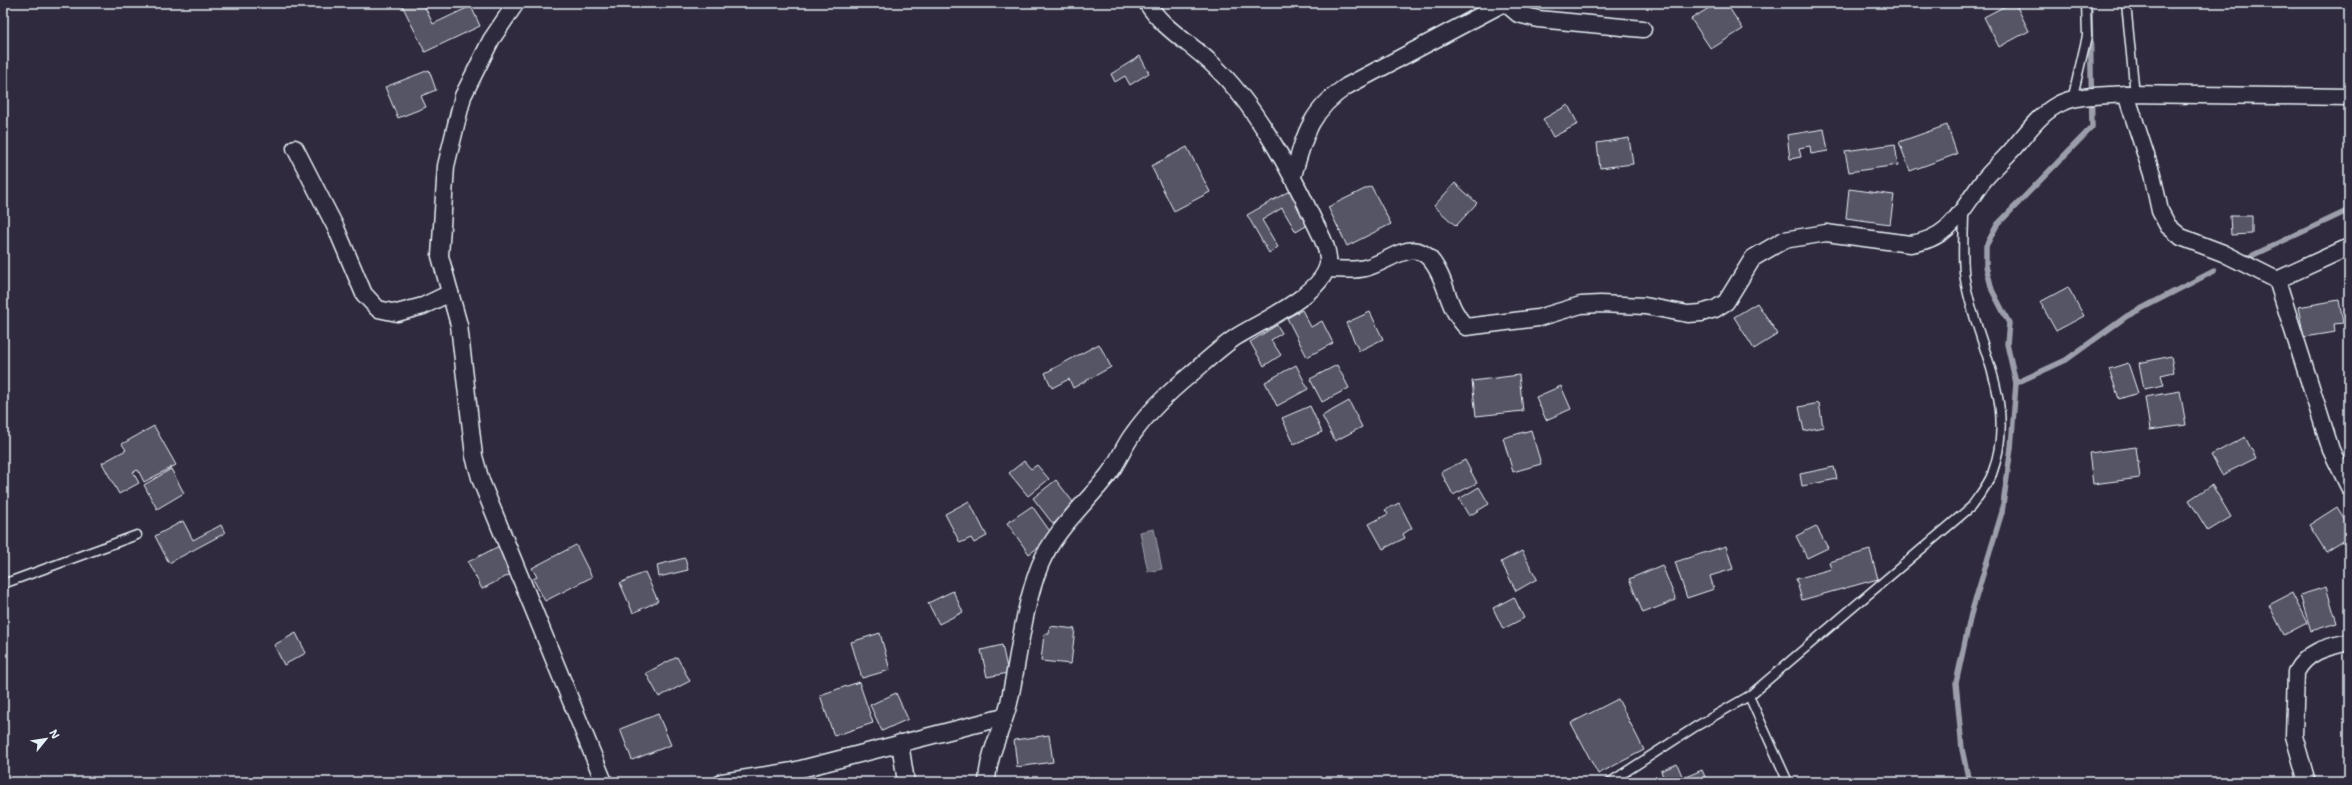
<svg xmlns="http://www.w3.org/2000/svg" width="2352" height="785" viewBox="0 0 2352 785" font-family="'Shantell Sans',sans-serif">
  <rect width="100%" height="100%" fill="#2f2a3d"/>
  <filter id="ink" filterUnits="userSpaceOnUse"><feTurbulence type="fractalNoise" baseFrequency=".025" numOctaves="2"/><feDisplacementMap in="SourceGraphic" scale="8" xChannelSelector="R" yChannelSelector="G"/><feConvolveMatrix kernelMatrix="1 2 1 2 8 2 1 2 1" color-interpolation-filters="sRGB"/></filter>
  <g filter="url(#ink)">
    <!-- water -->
    <path fill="#696978" stroke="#9c9fab" d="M 1154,529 L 1162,569 L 1148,572 L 1140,532 Z"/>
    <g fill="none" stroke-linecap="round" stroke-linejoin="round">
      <!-- stream -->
      <g stroke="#9c9fab" stroke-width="5.5">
        <path d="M 2249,257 L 2349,210"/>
        <path d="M 2016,383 L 2066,360 L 2127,316 L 2214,271"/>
        <path d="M 1969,782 L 1962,749 L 1956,683 L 1971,614 L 2002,512 L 2011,448 L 2016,383 L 2007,344 L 2009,323 L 1992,290 L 1986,266 L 1986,246 L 1997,225 L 2092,127 L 2090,11"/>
      </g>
    </g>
    <!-- building -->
    <g fill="#575565" stroke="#e8f1f8">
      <path d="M 401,3 L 423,3 L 433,24 L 471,6 L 480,26 L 425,52 Z"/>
      <path d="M 1717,3 L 1726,3 L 1743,29 L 1711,49 L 1691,19 Z"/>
      <path d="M 2011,3 L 2015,3 L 2029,31 L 1999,47 L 1984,17 Z"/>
      <path d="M 1140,56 L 1149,73 L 1130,85 L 1125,76 L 1115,82 L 1111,74 Z"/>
      <path d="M 429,70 L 436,90 L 421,96 L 426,107 L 398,118 L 385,87 Z"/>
      <path d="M 1568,105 L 1578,124 L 1553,137 L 1543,119 Z"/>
      <path d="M 1947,125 L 1957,154 L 1910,171 L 1899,142 Z"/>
      <path d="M 1824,129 L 1828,151 L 1811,154 L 1810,146 L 1799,148 L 1801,157 L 1790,159 L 1787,135 Z"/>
      <path d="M 1629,138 L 1633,164 L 1600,168 L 1597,143 Z"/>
      <path d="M 1895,144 L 1898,165 L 1849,172 L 1845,151 Z"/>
      <path d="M 1187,147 L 1210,192 L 1174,211 L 1151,166 Z"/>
      <path d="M 1455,183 L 1477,203 L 1456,226 L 1434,206 Z"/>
      <path d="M 1371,186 L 1391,224 L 1347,246 L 1328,207 Z"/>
      <path d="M 1849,189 L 1894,195 L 1890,224 L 1846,218 Z"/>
      <path d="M 1291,190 L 1311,223 L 1296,232 L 1282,208 L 1262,220 L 1278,247 L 1269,253 L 1247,215 Z"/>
      <path d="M 2230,216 L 2252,216 L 2252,234 L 2231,235 Z"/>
      <path d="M 2068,287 L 2084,316 L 2056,331 L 2040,302 Z"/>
      <path d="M 2339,300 L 2343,323 L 2334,324 L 2335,332 L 2304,337 L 2298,307 Z"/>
      <path d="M 1757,303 L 1778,334 L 1754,349 L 1734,317 Z"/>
      <path d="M 1302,310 L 1311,327 L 1322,321 L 1333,343 L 1307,357 L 1287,318 Z"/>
      <path d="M 1370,312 L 1383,339 L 1359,351 L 1346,323 Z"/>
      <path d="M 1277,325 L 1282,333 L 1271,340 L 1281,355 L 1264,366 L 1250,342 Z"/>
      <path d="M 1099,344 L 1111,367 L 1073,388 L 1069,379 L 1052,388 L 1045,373 Z"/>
      <path d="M 2171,356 L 2174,372 L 2161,375 L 2164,385 L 2144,389 L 2139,363 Z"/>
      <path d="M 2128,363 L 2138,393 L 2119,399 L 2109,369 Z"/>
      <path d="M 1296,365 L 1308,389 L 1277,406 L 1265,382 Z"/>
      <path d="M 1337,365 L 1349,388 L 1322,402 L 1310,379 Z"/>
      <path d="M 1519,375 L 1523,411 L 1476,416 L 1472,381 Z"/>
      <path d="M 1561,386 L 1571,409 L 1546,420 L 1536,397 Z"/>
      <path d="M 2180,391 L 2186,425 L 2150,430 L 2145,397 Z"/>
      <path d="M 1349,401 L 1362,427 L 1335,441 L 1322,416 Z"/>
      <path d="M 1819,403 L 1823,427 L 1804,431 L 1799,407 Z"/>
      <path d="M 1310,406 L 1322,432 L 1294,444 L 1282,418 Z"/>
      <path d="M 154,426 L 176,465 L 144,482 L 138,470 L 133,472 L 139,483 L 119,494 L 102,463 L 126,450 L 122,444 Z"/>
      <path d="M 1531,430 L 1541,464 L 1513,472 L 1503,438 Z"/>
      <path d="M 2245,437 L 2256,458 L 2222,475 L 2211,455 Z"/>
      <path d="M 2136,447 L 2140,478 L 2093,484 L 2089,453 Z"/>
      <path d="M 1465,460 L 1477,483 L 1453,495 L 1441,472 Z"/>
      <path d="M 1024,461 L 1031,469 L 1037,465 L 1049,479 L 1028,496 L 1009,473 Z"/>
      <path d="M 1834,467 L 1837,479 L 1802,486 L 1800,474 Z"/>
      <path d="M 171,469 L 184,493 L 157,509 L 144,485 Z"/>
      <path d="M 1056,480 L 1076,506 L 1053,524 L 1033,498 Z"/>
      <path d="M 2212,485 L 2231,517 L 2208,531 L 2189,500 Z"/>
      <path d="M 1479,487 L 1489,504 L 1469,516 L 1459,499 Z"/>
      <path d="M 969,501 L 987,536 L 974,543 L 971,538 L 960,543 L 945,514 Z"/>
      <path d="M 1399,503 L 1412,528 L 1403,534 L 1405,538 L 1383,549 L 1369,524 L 1388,514 L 1385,510 Z"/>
      <path d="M 1032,506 L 1054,537 L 1029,554 L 1007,523 Z"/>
      <path d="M 2337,507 L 2349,526 L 2349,545 L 2345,540 L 2326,552 L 2309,525 Z"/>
      <path d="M 183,521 L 193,540 L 221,525 L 225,533 L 169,563 L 155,536 Z"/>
      <path d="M 1816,526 L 1828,548 L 1807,558 L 1796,536 Z"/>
      <path d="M 501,545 L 515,572 L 482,589 L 468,562 Z"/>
      <path d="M 576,545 L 592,577 L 545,601 L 533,579 L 537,577 L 532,568 Z"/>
      <path d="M 1726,546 L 1733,569 L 1710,576 L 1714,589 L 1687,598 L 1675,562 Z"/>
      <path d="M 1870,550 L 1878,579 L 1802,600 L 1796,579 L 1831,569 L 1829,562 Z"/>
      <path d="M 1522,551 L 1537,579 L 1516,591 L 1501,562 Z"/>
      <path d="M 685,558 L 688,570 L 659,577 L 657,565 Z"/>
      <path d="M 1662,565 L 1676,600 L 1643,613 L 1629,579 Z"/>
      <path d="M 645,572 L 658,601 L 633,613 L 620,583 Z"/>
      <path d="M 2326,587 L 2337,623 L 2311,631 L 2300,595 Z"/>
      <path d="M 953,591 L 963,612 L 939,624 L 928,603 Z"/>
      <path d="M 2292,593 L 2307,623 L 2284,635 L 2269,605 Z"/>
      <path d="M 1514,597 L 1524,618 L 1503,629 L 1493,608 Z"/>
      <path d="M 1050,626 L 1075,629 L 1071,664 L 1041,661 L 1044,634 L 1049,634 Z"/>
      <path d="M 296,633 L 306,653 L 284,665 L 274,645 Z"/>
      <path d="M 880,633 L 890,670 L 862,678 L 851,642 Z"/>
      <path d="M 1002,645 L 1008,673 L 987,677 L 981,650 Z"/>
      <path d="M 677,657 L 690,681 L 659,697 L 646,673 Z"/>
      <path d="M 859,682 L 873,723 L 834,736 L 820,695 Z"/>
      <path d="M 896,693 L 908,719 L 882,731 L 870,705 Z"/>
      <path d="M 1618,699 L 1644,750 L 1598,774 L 1571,723 Z"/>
      <path d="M 658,714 L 671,745 L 632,760 L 620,729 Z"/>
      <path d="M 1049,735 L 1053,762 L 1017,767 L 1014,740 Z"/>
      <path d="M 1677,764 L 1683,778 L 1702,770 L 1706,779 L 1700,782 L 1665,782 L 1661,771 Z"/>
    </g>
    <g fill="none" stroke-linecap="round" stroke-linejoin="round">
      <defs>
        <g id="lane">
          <path d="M 2126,3 L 2135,95"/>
          <path d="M 2072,100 L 2087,36 L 2086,3"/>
          <path d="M 3,584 L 137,535"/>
          <path d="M 1749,696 L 1788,782"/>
          <path d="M 1610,782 L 1695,727 L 1749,696 L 1971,507 C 1978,497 1988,485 1992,474 C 2018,403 1979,351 1966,285 C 1961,262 1964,235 1964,212"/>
        </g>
        <g id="street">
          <path d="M 516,3 L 491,40 L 463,96 L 446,166 L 440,256 L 459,325 L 474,456 L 481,481 L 604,782"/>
          <path d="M 1505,3 L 1518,14 L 1538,19 L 1643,29"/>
          <path d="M 2126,94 L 2349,97"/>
          <path d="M 295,148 L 336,228 L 364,294 L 378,309 L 397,313 L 423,306 L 450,293"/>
          <path d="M 1293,176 C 1305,134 1310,111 1347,86 L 1504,3"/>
          <path d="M 1328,269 C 1339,269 1354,271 1365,268 C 1395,260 1418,230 1439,273 C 1449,293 1449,309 1466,327 L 1538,318 L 1581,305 L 1600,304 L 1645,306 L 1688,314 L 1701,313 L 1715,309 L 1726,302 L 1753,258 L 1784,240 L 1826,233 L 1910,244 C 1951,239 1961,210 1983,181 C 1991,171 2001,162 2010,152 C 2025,136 2037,116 2057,105 C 2077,94 2104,96 2126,94 L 2152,174 L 2160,211 L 2168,226 L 2181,237 L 2223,253 L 2277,280 L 2349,247"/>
          <path d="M 2277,280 L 2331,450 L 2349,487"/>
          <path d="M 900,743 L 906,782"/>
          <path d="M 722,782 L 793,771 L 1004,717"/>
          <path d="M 987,782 C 988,753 1002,731 1009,703 C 1019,657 1023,608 1040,565 C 1055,529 1085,505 1108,475 C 1118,463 1123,447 1133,434 C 1149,411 1169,392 1191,374 C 1205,362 1220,348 1236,337 C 1260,322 1332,290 1328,258 C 1327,244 1318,230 1312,217 C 1289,167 1252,100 1211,63 C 1189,42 1163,29 1147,3"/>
          <path d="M 2307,782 L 2294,736 L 2296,672 C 2307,651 2327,647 2349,642"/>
        </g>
      </defs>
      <!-- lane casing -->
      <use href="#lane" stroke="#e8f1f8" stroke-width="11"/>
      <!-- street casing -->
      <use href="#street" stroke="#e8f1f8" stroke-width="19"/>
      <!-- lane -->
      <use href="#lane" stroke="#2f2a3d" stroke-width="8"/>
      <!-- street -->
      <use href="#street" stroke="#2f2a3d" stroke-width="16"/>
    </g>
  </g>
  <!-- margin -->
  <rect width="2352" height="785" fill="none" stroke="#2f2a3d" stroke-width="16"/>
  <rect x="8" y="8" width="2336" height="769" fill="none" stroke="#e8f1f8" stroke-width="1.5" filter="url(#ink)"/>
  <!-- north arrow -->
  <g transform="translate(46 739) rotate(60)" stroke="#2f2a3d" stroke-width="3" paint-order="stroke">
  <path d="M0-3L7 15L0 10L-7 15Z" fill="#e8f1f8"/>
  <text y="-6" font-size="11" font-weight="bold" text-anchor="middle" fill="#e8f1f8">N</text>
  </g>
</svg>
